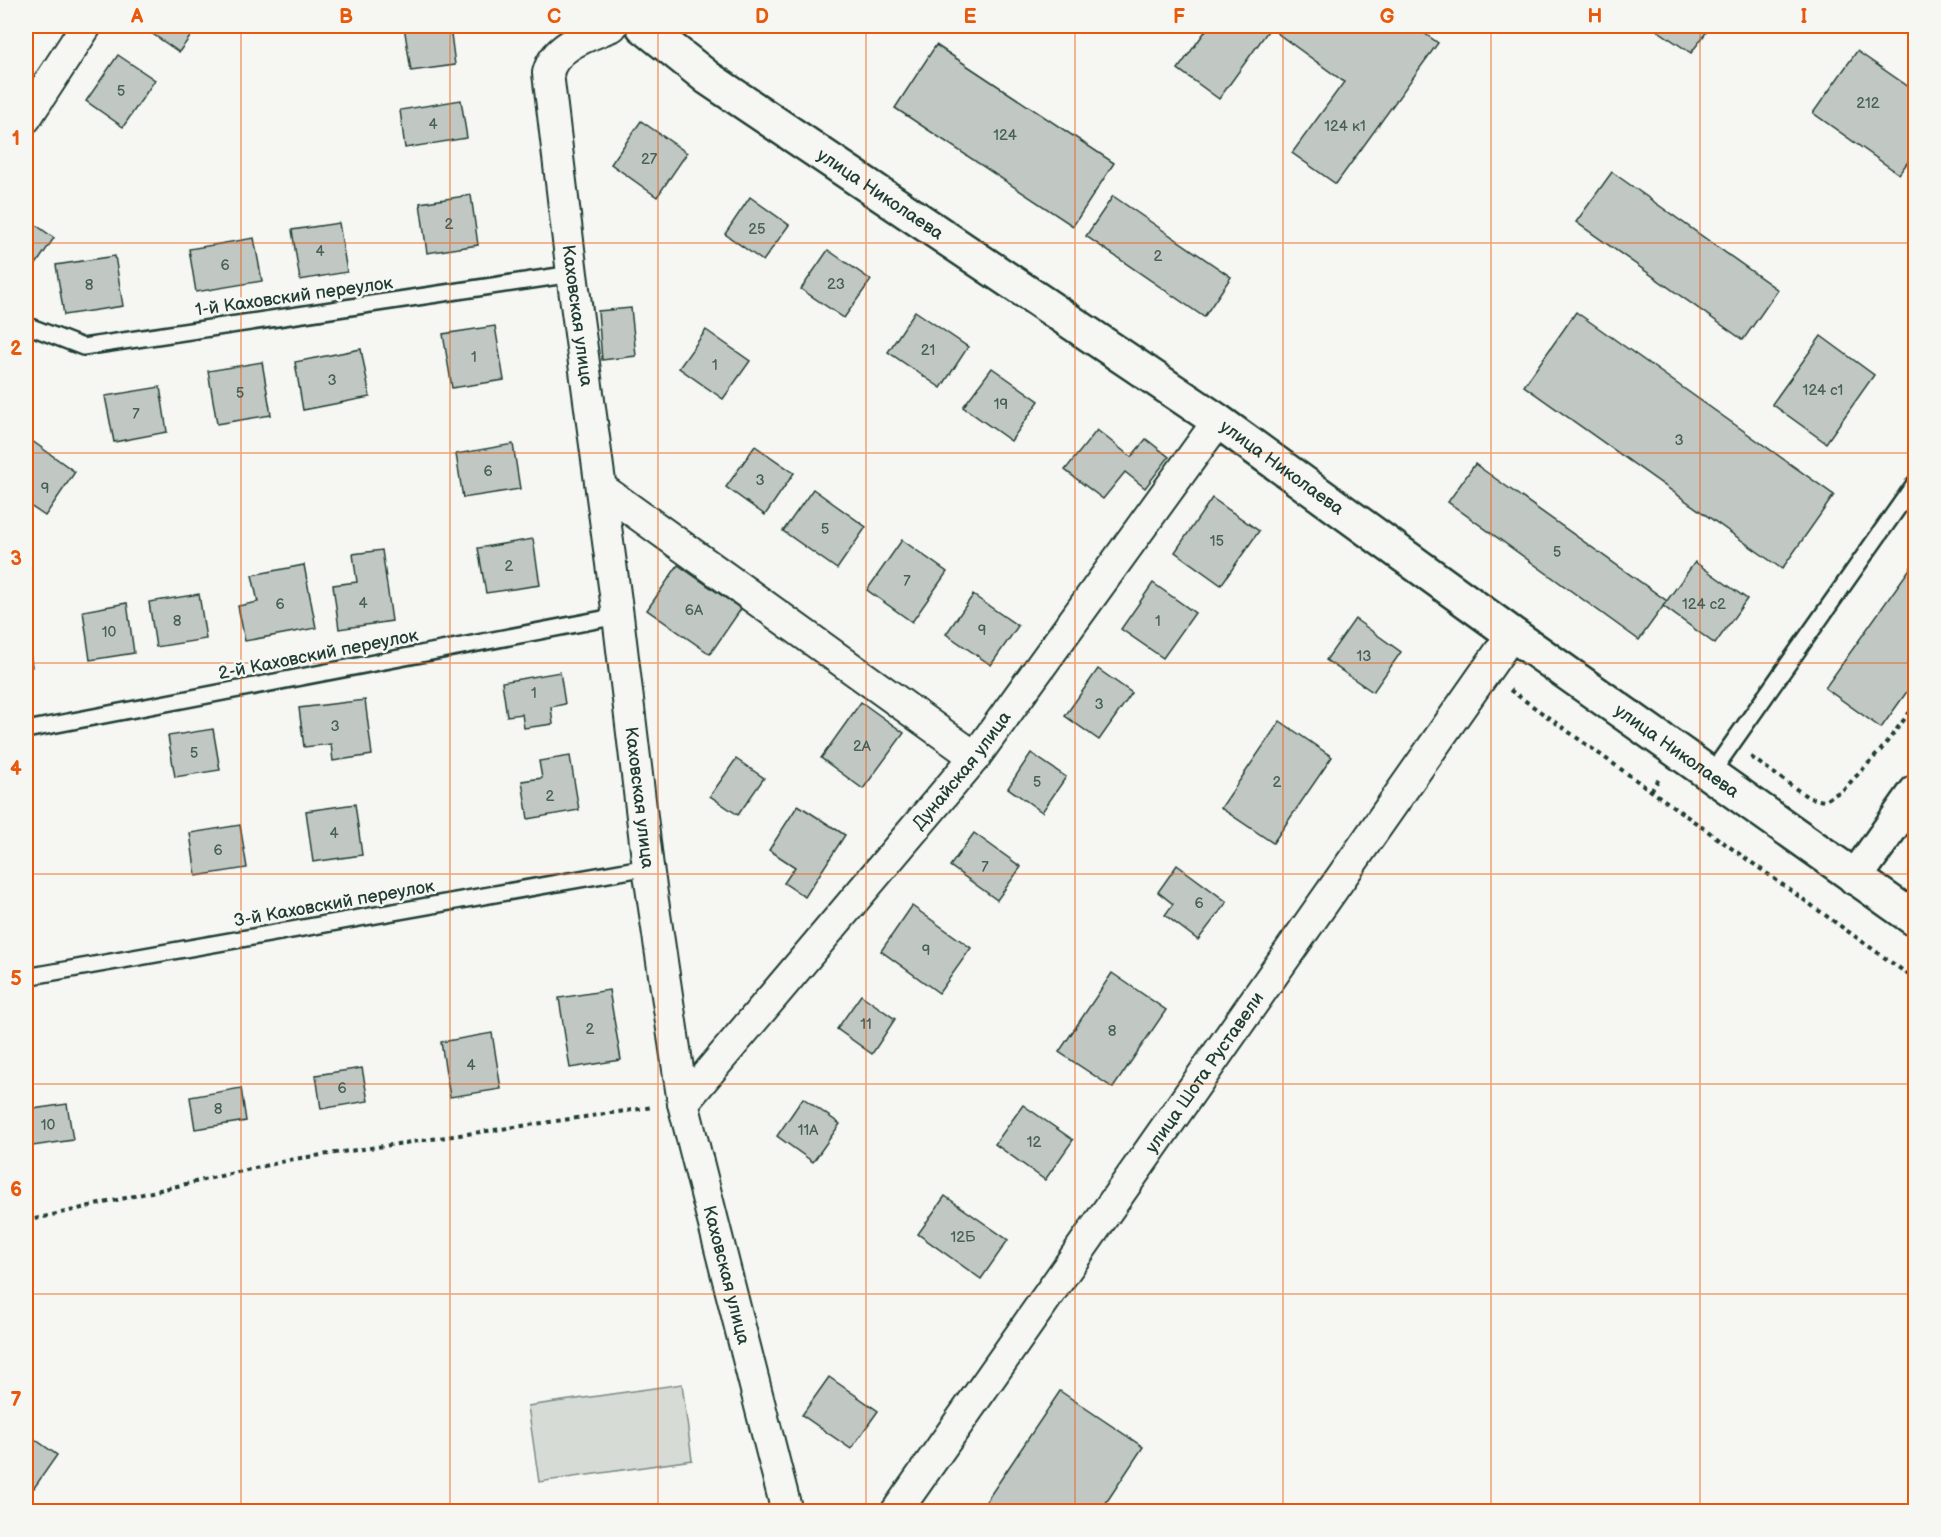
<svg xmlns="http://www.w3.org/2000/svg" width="1941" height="1537" viewBox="0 0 1941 1537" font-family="'Balsamiq Sans',sans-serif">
  <rect width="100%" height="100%" fill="#f6f6f2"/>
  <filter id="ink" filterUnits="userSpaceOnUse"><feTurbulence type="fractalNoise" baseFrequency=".0167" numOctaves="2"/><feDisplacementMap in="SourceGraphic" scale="12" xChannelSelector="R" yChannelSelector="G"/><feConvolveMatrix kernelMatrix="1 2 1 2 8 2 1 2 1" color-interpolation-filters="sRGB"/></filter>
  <g filter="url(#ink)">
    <!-- green -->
    <path fill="#d6dbd6" stroke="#7a8c85" stroke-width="1.5" d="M 682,1384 L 692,1460 L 539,1482 L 528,1406 Z"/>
    <!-- building -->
    <g fill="#c1c8c3" stroke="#1f3d34" stroke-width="1.5">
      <path d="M 141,26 L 198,26 L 179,52 Z"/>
      <path d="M 404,26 L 450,26 L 455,65 L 411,71 Z"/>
      <path d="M 1209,26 L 1414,26 L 1438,43 L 1336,184 L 1292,153 L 1344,82 L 1270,28 L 1219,99 L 1178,69 Z"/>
      <path d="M 1651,26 L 1711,26 L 1691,53 Z"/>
      <path d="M 936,45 L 1114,163 L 1073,226 L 895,108 Z"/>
      <path d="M 1857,51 L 1916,92 L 1916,151 L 1899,174 L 1813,113 Z"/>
      <path d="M 118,55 L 155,80 L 123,127 L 86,101 Z"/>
      <path d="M 461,100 L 467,138 L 405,148 L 400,110 Z"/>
      <path d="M 641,121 L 687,153 L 657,197 L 611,164 Z"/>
      <path d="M 1612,172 L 1778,290 L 1743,340 L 1576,222 Z"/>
      <path d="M 471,195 L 478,245 L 427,253 L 420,203 Z"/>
      <path d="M 1113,196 L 1231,277 L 1204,317 L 1086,236 Z"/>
      <path d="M 750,197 L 789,225 L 763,261 L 725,234 Z"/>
      <path d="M 26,218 L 54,238 L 26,279 Z"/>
      <path d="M 339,223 L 347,272 L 300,280 L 292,230 Z"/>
      <path d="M 254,238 L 262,281 L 196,292 L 189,249 Z"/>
      <path d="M 828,250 L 871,280 L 844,318 L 801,289 Z"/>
      <path d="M 115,256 L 123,306 L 64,315 L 56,265 Z"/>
      <path d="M 631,308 L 636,356 L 602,360 L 598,311 Z"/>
      <path d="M 915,311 L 968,347 L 941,388 L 888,352 Z"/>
      <path d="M 1576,312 L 1834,495 L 1782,569 L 1524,386 Z"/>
      <path d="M 495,326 L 504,380 L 452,388 L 443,334 Z"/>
      <path d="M 706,330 L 750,361 L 723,399 L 679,368 Z"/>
      <path d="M 1821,336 L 1874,375 L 1826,443 L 1772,404 Z"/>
      <path d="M 361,349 L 370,397 L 303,410 L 295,362 Z"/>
      <path d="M 262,362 L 271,415 L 217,424 L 208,371 Z"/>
      <path d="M 992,368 L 1039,401 L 1011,441 L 963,407 Z"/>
      <path d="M 160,387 L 167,432 L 114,442 L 105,396 Z"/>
      <path d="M 1097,430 L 1131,457 L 1146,439 L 1169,457 L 1145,488 L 1125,472 L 1103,499 L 1065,470 Z"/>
      <path d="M 28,438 L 75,472 L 45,516 L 26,503 L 26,441 Z"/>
      <path d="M 513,444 L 520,489 L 463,498 L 456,454 Z"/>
      <path d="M 755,446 L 794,473 L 765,515 L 726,487 Z"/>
      <path d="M 1475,464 L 1667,601 L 1639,640 L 1448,502 Z"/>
      <path d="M 813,489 L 866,527 L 837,569 L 783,531 Z"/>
      <path d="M 1212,498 L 1259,531 L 1221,585 L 1175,552 Z"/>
      <path d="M 533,539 L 540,585 L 486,593 L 478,548 Z"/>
      <path d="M 902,540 L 947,572 L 912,622 L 867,590 Z"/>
      <path d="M 382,550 L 392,621 L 339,629 L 333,585 L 357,582 L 353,554 Z"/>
      <path d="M 1916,560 L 1916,679 L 1881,728 L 1825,688 Z"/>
      <path d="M 1695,562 L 1747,599 L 1715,644 L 1663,606 Z"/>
      <path d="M 304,565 L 316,628 L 245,641 L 238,606 L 258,602 L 252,575 Z"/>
      <path d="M 678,565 L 741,609 L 710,654 L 647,610 Z"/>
      <path d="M 1153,583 L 1195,613 L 1163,658 L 1121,629 Z"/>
      <path d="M 199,594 L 206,639 L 156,647 L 149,602 Z"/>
      <path d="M 973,595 L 1018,626 L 991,665 L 946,634 Z"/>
      <path d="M 127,603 L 134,653 L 90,660 L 83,611 Z"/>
      <path d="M 1355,619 L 1401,652 L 1373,692 L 1326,660 Z"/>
      <path d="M 26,625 L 32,667 L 26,668 Z"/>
      <path d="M 1098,669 L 1132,693 L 1099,740 L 1065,716 Z"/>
      <path d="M 560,672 L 565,704 L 551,707 L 553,724 L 524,728 L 522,714 L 507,716 L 502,682 Z"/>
      <path d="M 365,700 L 372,755 L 333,761 L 331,744 L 304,747 L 299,708 Z"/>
      <path d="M 861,702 L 904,733 L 863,789 L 821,758 Z"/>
      <path d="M 1280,721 L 1332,757 L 1273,843 L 1221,808 Z"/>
      <path d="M 213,729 L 220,770 L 175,777 L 168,736 Z"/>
      <path d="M 1031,753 L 1066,777 L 1042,812 L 1008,788 Z"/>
      <path d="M 570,756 L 579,810 L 528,819 L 522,781 L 542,778 L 539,761 Z"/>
      <path d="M 736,759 L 764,778 L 738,815 L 710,796 Z"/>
      <path d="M 355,804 L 362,855 L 313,862 L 306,811 Z"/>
      <path d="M 798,805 L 845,835 L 805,897 L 784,883 L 795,867 L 769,850 Z"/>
      <path d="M 240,825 L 247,868 L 196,876 L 190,833 Z"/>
      <path d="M 974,833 L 1021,867 L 997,900 L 950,866 Z"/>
      <path d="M 1177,865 L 1227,902 L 1198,940 L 1165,915 L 1173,904 L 1158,892 Z"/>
      <path d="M 26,873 L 32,907 L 26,908 Z"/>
      <path d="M 912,906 L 971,948 L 939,993 L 881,951 Z"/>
      <path d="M 1112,973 L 1166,1010 L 1113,1088 L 1059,1052 Z"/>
      <path d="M 609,990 L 621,1060 L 570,1068 L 559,998 Z"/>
      <path d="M 861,995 L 895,1019 L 872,1054 L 837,1029 Z"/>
      <path d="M 492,1033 L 501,1089 L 450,1097 L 441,1042 Z"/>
      <path d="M 362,1068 L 368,1101 L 321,1109 L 316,1075 Z"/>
      <path d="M 241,1088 L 246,1121 L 195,1129 L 190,1097 Z"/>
      <path d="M 803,1098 L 840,1124 L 813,1162 L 777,1136 Z"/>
      <path d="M 67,1104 L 73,1140 L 26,1147 L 26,1110 Z"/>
      <path d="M 1023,1105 L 1073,1140 L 1045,1180 L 995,1144 Z"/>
      <path d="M 945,1196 L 1008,1240 L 981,1279 L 918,1234 Z"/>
      <path d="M 829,1377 L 878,1411 L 851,1449 L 802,1415 Z"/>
      <path d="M 1060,1391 L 1143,1447 L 1100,1512 L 979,1512 Z"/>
      <path d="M 26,1433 L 57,1455 L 34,1488 L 26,1482 Z"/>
    </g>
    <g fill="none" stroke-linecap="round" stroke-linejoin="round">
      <defs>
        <g id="lane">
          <path d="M 26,325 L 83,347 L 572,274"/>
          <path d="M 26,730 L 618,616"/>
          <path d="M 1710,775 L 1916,482"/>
          <path d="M 26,977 L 648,867"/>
        </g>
        <g id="street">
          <path id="s1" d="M 612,26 C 588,36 555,45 548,73 L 572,274 L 618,616 L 648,867 L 683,1103 L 787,1512"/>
          <path d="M 26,118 L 86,26"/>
          <path d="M 601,488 L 975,757"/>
          <path id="s2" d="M 683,1103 L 975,757 L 1218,421"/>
          <path id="s3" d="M 896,1512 L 1512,634"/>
        </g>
        <g id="secondary">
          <path id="s4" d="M 643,26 L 708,78 L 1218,421 L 1512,634 L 1916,920"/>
          <path d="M 1855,878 L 1916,792"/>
        </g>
      </defs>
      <!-- lane casing -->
      <use href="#lane" stroke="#1f3d34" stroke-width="20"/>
      <!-- street casing -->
      <use href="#street" stroke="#1f3d34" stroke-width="34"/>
      <!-- secondary casing -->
      <use href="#secondary" stroke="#1f3d34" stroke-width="38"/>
      <!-- path -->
      <g stroke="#1f3d34" stroke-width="4" stroke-dasharray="4.5 4.5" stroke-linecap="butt">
        <path d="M 1510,690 L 1916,980"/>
        <path d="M 1751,757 L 1809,798 L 1824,801 L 1844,789 L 1880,751 L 1916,704"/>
        <path d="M 1651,791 L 1659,779"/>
        <path d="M 26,1221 L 294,1159 L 653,1107"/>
      </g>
      <!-- lane -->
      <use href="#lane" stroke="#f6f6f2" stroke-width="15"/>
      <!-- street -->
      <use href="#street" stroke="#f6f6f2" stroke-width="30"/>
      <!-- secondary -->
      <use href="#secondary" stroke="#f6f6f2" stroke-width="33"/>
    </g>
  </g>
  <!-- grid -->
  <path fill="none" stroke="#e8590c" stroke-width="1.5" stroke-opacity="0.55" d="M 241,26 L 241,1512M 450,26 L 450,1512M 658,26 L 658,1512M 866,26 L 866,1512M 1075,26 L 1075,1512M 1283,26 L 1283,1512M 1491,26 L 1491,1512M 1700,26 L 1700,1512M 26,243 L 1916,243M 26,453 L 1916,453M 26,663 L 1916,663M 26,874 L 1916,874M 26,1084 L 1916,1084M 26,1294 L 1916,1294"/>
  <g text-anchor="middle" stroke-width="5" stroke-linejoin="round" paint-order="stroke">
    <!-- number labels -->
    <g font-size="15" fill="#486058">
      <text x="121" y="96">5</text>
      <text x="1868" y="108">212</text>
      <text x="433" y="129">4</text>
      <text x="1345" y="131">124 к1</text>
      <text x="1005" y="140">124</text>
      <text x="649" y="164">27</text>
      <text x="449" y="229">2</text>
      <text x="757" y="234">25</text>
      <text x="320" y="256">4</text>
      <text x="1158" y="261">2</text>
      <text x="225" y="270">6</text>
      <text x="836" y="289">23</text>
      <text x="89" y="290">8</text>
      <text x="928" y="355">21</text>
      <text x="474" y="362">1</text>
      <text x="715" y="370">1</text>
      <text x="332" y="385">3</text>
      <text x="1823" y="395">124 с1</text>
      <text x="240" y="398">5</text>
      <text x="1001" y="409">19</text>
      <text x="136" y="419">7</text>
      <text x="1679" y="445">3</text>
      <text x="488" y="476">6</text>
      <text x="760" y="485">3</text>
      <text x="45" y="493">9</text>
      <text x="825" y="534">5</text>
      <text x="1217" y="546">15</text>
      <text x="1557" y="557">5</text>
      <text x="509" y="571">2</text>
      <text x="907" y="586">7</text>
      <text x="363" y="608">4</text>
      <text x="280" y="609">6</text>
      <text x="1704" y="609">124 с2</text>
      <text x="694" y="615">6А</text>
      <text x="177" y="626">8</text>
      <text x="1158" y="626">1</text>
      <text x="982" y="635">9</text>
      <text x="109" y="637">10</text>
      <text x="1364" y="661">13</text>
      <text x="534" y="698">1</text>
      <text x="1099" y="709">3</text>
      <text x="335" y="731">3</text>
      <text x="862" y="751">2А</text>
      <text x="194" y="758">5</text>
      <text x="1037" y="787">5</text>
      <text x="1277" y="787">2</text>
      <text x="550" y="801">2</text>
      <text x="334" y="838">4</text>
      <text x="218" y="855">6</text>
      <text x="985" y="872">7</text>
      <text x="1199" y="908">6</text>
      <text x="926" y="955">9</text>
      <text x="866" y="1029">11</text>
      <text x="590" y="1034">2</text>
      <text x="1112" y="1036">8</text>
      <text x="471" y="1070">4</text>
      <text x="342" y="1093">6</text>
      <text x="218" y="1114">8</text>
      <text x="48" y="1130">10</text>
      <text x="808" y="1135">11А</text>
      <text x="1034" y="1147">12</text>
      <text x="963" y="1242">12Б</text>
    </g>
    <!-- street labels -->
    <g font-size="18" fill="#1f3d34" stroke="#f6f6f2">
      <text dy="6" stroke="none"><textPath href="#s4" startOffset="291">улица Николаева</textPath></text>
      <text transform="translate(294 296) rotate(-8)" y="6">1-й Каховский переулок</text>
      <text dy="6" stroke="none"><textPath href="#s1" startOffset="327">Каховская улица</textPath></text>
      <text dy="6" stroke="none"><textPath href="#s4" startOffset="777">улица Николаева</textPath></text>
      <text transform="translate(318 654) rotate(-11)" y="6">2-й Каховский переулок</text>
      <text dy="6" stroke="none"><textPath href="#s4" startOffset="1263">улица Николаева</textPath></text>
      <text dy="6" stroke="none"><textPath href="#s2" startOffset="434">Дунайская улица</textPath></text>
      <text dy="6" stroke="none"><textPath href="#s1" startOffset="813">Каховская улица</textPath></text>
      <text transform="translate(334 903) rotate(-10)" y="6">3-й Каховский переулок</text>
      <text dy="6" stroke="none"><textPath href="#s3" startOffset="537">улица Шота Руставели</textPath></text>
      <text dy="6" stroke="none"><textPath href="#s1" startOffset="1299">Каховская улица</textPath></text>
    </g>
  </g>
  <!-- margin -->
  <rect width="1941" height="1537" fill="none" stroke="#f6f6f2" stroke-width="66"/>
  <rect x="33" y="33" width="1875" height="1471" fill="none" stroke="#e8590c" stroke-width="2"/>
  <g font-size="20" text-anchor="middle" font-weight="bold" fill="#e8590c">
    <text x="137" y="23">A</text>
    <text x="346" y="23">B</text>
    <text x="554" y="23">C</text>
    <text x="762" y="23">D</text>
    <text x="970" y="23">E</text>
    <text x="1179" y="23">F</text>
    <text x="1387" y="23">G</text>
    <text x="1595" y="23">H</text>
    <text x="1804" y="23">I</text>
    <text x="16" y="145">1</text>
    <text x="16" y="355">2</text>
    <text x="16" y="565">3</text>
    <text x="16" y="775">4</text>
    <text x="16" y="985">5</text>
    <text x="16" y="1196">6</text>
    <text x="16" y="1406">7</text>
  </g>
</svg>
